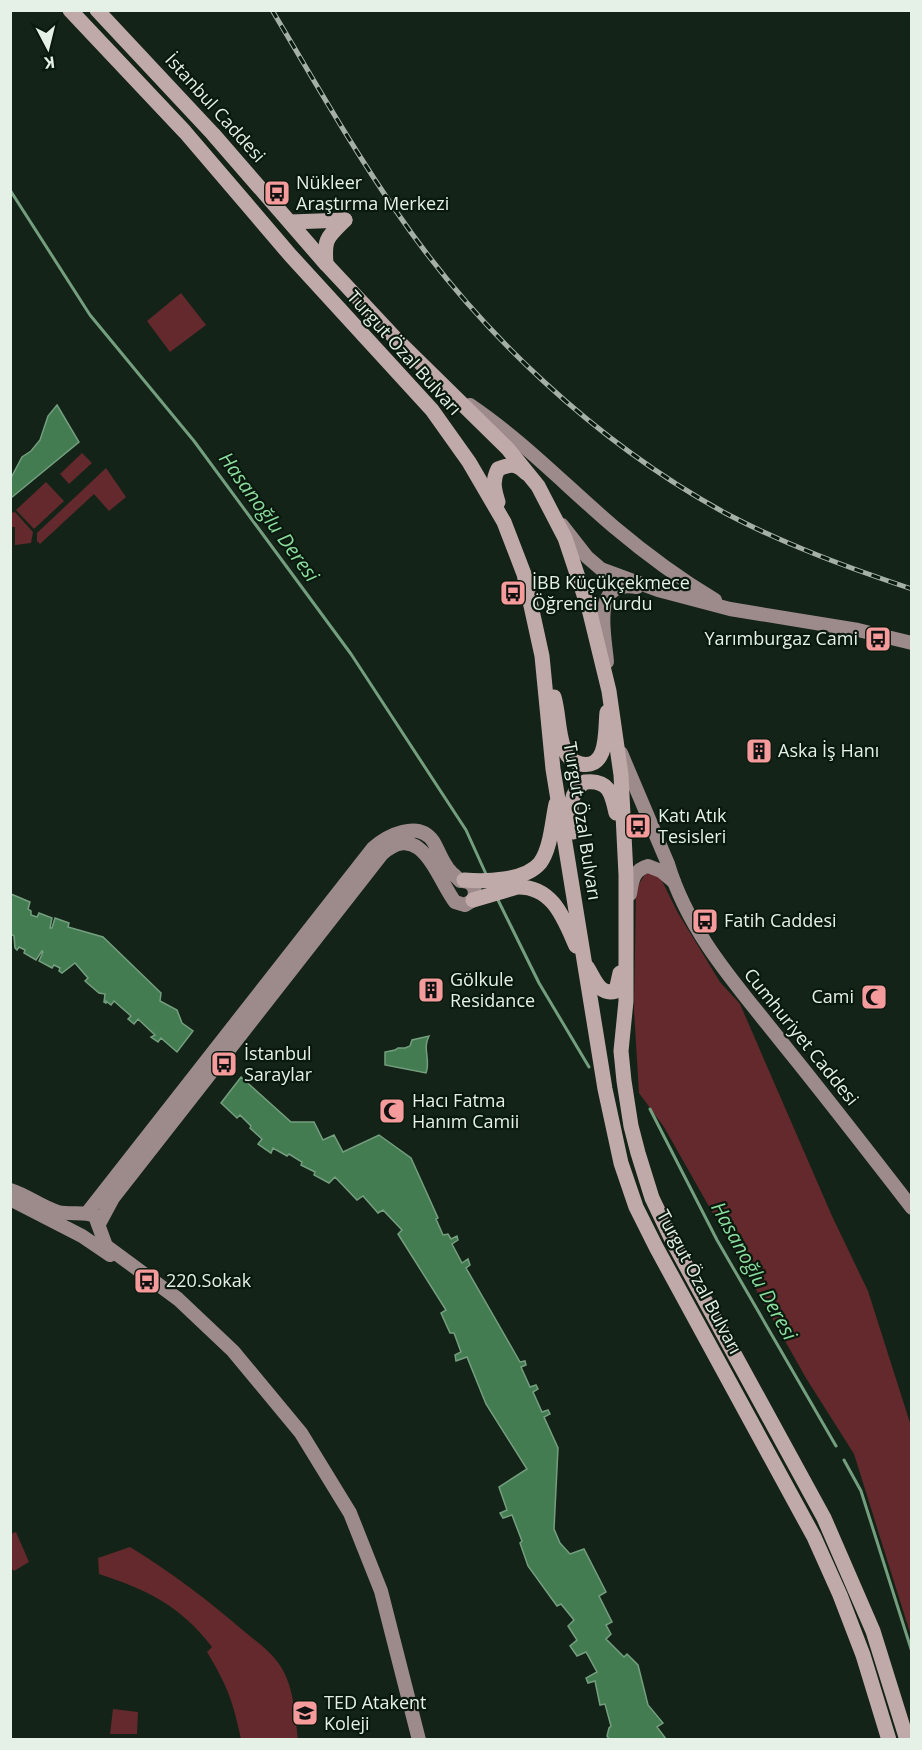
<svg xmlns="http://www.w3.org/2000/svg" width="922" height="1750" viewBox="0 0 922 1750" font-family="'Open Sans',sans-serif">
  <rect width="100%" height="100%" fill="#142317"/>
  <!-- green -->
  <g fill="#63292c">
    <path d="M 181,293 L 206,325 L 170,352 L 147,321 Z"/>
    <path d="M 82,453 L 92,463 L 69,484 L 60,474 Z"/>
    <path d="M 106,468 L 126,497 L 109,511 L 94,494 L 40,544 L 37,541 L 37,533 Z"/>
    <path d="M 46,482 L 64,501 L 34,529 L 16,510 Z"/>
    <path d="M 15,512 L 33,532 L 31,543 L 15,545 L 15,527 L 11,527 L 11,548 L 11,513 Z"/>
    <path d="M 647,871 L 654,872 L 661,879 L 678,913 L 720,982 L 740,1004 L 832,1216 L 868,1291 L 911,1426 L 911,1636 L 854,1454 L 806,1378 L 664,1127 L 639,1093 L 634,1010 L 636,889 Z"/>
    <path d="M 16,1532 L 29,1562 L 14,1571 L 11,1568 L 11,1534 Z"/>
    <path d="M 130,1547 C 171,1572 209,1601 245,1632 C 257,1642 270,1651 279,1664 C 294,1685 295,1715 298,1739 L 241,1739 C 233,1701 227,1685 207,1652 L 212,1647 C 180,1605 147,1590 99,1574 L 98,1558 Z"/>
    <path d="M 113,1709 L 138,1712 L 137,1734 L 110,1734 Z"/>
  </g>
  <!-- water -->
  <g fill="#447c52" stroke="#749f7f" stroke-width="1.5">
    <path d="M 57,405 L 79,442 L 11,498 L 11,478 L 22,457 L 31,451 L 40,440 L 48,416 Z"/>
    <path d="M 11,894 L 30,902 L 28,909 L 31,911 L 31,915 L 37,917 L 39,913 L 52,918 L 50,928 L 52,928 L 55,918 L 69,923 L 68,927 L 103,937 L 161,993 L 160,1001 L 177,1010 L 182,1023 L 193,1031 L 177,1052 L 161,1038 L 158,1042 L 151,1037 L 155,1035 L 138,1019 L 134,1024 L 128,1019 L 131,1016 L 114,1001 L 111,1005 L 106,1001 L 106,1003 L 104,1002 L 105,994 L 99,993 L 85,981 L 88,978 L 75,963 L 62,973 L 59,971 L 60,968 L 54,965 L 52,968 L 39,961 L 43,952 L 42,951 L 36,960 L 24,953 L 25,950 L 19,947 L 17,950 L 15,948 L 14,936 L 11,934 Z"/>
    <path d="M 429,1036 C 422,1049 431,1060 426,1073 L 385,1065 L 385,1052 L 395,1050 L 398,1048 L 405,1048 L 410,1046 L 412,1040 Z"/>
    <path d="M 241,1077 L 291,1122 L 314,1122 L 323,1140 L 334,1135 L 343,1152 L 379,1135 L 411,1158 L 438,1218 L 436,1219 L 443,1235 L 448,1234 L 451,1239 L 457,1236 L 458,1240 L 452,1244 L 462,1263 L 468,1259 L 470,1265 L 466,1268 L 520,1362 L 525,1361 L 526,1365 L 521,1367 L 530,1387 L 536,1385 L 538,1389 L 533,1392 L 542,1412 L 548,1410 L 550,1414 L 544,1417 L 558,1448 L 554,1529 L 560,1543 L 570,1554 L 584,1549 L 606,1592 L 599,1596 L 612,1622 L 606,1625 L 611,1634 L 606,1639 L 624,1657 L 627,1654 L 638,1665 L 648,1705 L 663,1723 L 657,1727 L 666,1739 L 609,1739 L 607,1736 L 609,1728 L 611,1726 L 605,1704 L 600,1705 L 595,1681 L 588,1683 L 586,1678 L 597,1672 L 586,1652 L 577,1656 L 570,1646 L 577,1640 L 568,1626 L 574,1620 L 561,1604 L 557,1606 L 528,1566 L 520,1543 L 522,1541 L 512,1515 L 503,1518 L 500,1513 L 507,1510 L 499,1487 L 527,1469 L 486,1404 L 467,1357 L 456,1361 L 455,1355 L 461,1352 L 454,1333 L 450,1333 L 441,1313 L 446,1310 L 398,1234 L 402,1230 L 383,1210 L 378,1213 L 363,1196 L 357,1200 L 335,1177 L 329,1183 L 314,1175 L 315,1172 L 301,1165 L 302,1162 L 289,1154 L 287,1156 L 273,1148 L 271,1153 L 258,1144 L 262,1139 L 250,1128 L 251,1126 L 240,1115 L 237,1118 L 221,1103 Z"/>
  </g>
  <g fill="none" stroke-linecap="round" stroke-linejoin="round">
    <!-- stream -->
    <g stroke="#749f7f" stroke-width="3">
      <path d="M 10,190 L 90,315 L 194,441 L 351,654 L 466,830 L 486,874"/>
      <path d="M 498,900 L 539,983 L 589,1067"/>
      <path d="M 650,1109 L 717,1240 L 836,1446"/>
      <path d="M 844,1460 L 861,1491 L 912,1652"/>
    </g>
    <!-- secondary -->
    <g stroke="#9d8b8b" stroke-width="14">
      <path d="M 470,405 C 523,441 566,486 614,527 C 646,554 680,579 715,600"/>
      <path d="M 562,525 L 587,557 L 601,569 L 658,590 L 730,609 L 858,630 L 912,643"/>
      <path d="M 607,662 C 605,634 590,579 637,587"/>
      <path d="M 621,753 L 668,864 C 690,937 742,991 788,1050 C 830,1102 871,1155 912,1208"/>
      <path d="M 630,894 C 632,881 633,870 648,866 L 661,871 L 674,882"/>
      <path d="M 10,1190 C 27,1195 41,1207 58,1212 C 71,1215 85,1211 95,1216 L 106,1246 L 178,1299 L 233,1351 L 301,1433 L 350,1513 L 381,1591 L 419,1740"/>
      <path d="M 10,1199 L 82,1236 L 110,1255"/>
      <path d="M 87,1213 L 373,848 C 388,835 418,820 433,841 C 438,849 441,859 447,867 C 450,872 456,876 460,881 C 472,880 478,889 473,900 L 465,905 L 455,902 C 437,878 421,819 382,854 L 113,1198 L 99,1224"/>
    </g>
    <!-- primary -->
    <g stroke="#c0aaa9" stroke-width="15">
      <path d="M 70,10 L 185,132 L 291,256 L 432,410 L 469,462 L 504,522 L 524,574 L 542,656 L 553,769 L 605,1089 L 621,1163 L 636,1207 L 656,1247 L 814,1537 L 840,1595 L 863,1655 L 889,1740"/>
      <path d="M 97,10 L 213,134 L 326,264 L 397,340 L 508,449 L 538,486 L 565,538 L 590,613 L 609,691 L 621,775 L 626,875 L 626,1001 L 621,1051 L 624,1081 L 631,1126 L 638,1153 L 652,1198 L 673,1242 L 824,1518 L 873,1631 L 907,1740"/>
      <path d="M 291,222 L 345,220"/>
      <path d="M 326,264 C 324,238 327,238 345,220"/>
      <path d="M 498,502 C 494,489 492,481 498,469 C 510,464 516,463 526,473"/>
      <path d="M 554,697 C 559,713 558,739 566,753 C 569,759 574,762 581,764 C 609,769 605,730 607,712"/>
      <path d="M 573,832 C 571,813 567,793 585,782 C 609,779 612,794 616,813"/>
      <path d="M 464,880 C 485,882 525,881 540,863 C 551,848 552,822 556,804"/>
      <path d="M 473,900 L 517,887 C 553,886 564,919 576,946"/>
      <path d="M 587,967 C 595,979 599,996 616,991 L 620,973"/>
    </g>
    <defs>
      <path id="rail" d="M 272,10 C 312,77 351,146 396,211 C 479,333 597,443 727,514 C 786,545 849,568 912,589"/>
    </defs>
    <!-- rail casing -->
    <use href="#rail" stroke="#a4b0a6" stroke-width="5"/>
    <!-- rail -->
    <use href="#rail" stroke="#0a190e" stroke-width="3" stroke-dasharray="9" stroke-linecap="butt"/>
  </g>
  <!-- icons -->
  <defs>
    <symbol id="bus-square" viewBox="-11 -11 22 22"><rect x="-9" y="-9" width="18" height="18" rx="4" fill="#f59b9c" stroke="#0a190e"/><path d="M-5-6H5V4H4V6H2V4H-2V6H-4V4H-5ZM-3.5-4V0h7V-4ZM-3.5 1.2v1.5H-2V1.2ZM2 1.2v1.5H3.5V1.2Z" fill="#111"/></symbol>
    <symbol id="building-square" viewBox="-11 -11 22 22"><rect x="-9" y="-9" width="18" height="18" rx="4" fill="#f59b9c" stroke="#0a190e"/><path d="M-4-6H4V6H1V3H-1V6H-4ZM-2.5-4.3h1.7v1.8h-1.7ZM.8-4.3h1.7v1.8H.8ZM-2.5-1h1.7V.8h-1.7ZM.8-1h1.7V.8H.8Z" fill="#111"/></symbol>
    <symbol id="mosque-square" viewBox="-11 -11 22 22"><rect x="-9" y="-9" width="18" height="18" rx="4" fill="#f59b9c" stroke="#0a190e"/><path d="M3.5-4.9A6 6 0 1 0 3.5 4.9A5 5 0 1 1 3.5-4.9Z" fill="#111"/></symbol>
    <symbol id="school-square" viewBox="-11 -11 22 22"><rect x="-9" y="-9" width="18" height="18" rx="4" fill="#f59b9c" stroke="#0a190e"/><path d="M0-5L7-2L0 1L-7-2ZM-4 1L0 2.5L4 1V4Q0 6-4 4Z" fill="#111"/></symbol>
  </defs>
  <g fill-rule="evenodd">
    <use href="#bus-square" x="262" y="178" width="30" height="30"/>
    <use href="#bus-square" x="498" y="578" width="30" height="30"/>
    <use href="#bus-square" x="863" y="624" width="30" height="30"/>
    <use href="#building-square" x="744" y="736" width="30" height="30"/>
    <use href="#bus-square" x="623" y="811" width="30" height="30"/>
    <use href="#bus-square" x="690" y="906" width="30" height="30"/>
    <use href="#building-square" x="416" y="975" width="30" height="30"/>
    <use href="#mosque-square" x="859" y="982" width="30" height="30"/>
    <use href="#bus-square" x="209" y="1049" width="30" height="30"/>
    <use href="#mosque-square" x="377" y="1096" width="30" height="30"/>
    <use href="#bus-square" x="132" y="1266" width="30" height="30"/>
    <use href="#school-square" x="290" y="1698" width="30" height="30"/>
  </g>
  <g text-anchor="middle" stroke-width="4.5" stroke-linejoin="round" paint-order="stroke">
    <!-- street labels -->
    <g font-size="18" fill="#e5f0e7" stroke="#0a190e">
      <text transform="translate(215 108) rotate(48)" y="6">İstanbul Caddesi</text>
      <text transform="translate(404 353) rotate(48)" y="6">Turgut Özal Bulvarı</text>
      <text transform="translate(582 821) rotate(81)" y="6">Turgut Özal Bulvarı</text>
      <text transform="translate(801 1037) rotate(51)" y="6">Cumhuriyet Caddesi</text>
      <text transform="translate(699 1282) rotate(62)" y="6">Turgut Özal Bulvarı</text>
    </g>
    <!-- poi labels -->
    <g font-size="18" fill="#e5f0e7" stroke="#0a190e" text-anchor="start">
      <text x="296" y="189">Nükleer<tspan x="296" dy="21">Araştırma Merkezi</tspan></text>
      <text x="532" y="589">İBB Küçükçekmece<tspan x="532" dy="21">Öğrenci Yurdu</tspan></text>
      <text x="858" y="645" text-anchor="end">Yarımburgaz Cami</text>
      <text x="778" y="757">Aska İş Hanı</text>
      <text x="658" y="822">Katı Atık<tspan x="658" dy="21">Tesisleri</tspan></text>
      <text x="724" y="927">Fatih Caddesi</text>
      <text x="450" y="986">Gölkule<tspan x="450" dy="21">Residance</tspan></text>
      <text x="854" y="1003" text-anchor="end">Cami</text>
      <text x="244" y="1060">İstanbul<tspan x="244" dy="21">Saraylar</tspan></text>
      <text x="412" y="1107">Hacı Fatma<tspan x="412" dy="21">Hanım Camii</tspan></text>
      <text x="166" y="1287">220.Sokak</text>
      <text x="324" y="1709">TED Atakent<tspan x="324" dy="21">Koleji</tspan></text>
    </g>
    <!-- water labels -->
    <g font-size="20" font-style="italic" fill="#8bdd9e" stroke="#0a190e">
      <text transform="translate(269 517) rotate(54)" y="7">Hasanoğlu Deresi</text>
      <text transform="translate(754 1271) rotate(61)" y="7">Hasanoğlu Deresi</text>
    </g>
  </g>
  <!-- border -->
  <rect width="922" height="1750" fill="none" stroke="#e5f0e7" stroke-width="24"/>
  <!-- north arrow -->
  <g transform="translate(48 48) rotate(173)" stroke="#0a190e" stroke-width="4.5" paint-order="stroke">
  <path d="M0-4.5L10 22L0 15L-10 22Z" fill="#e5f0e7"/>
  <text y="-9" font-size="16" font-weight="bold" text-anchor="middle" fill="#e5f0e7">K</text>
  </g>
</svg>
